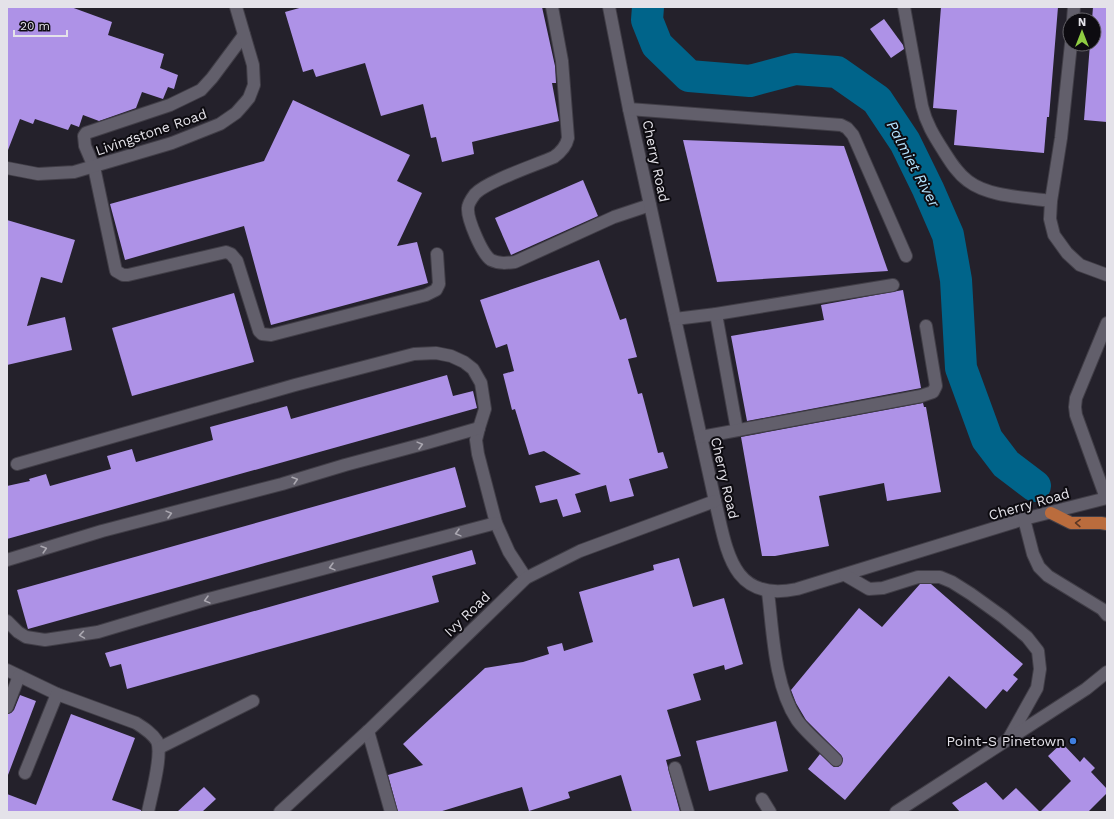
<svg xmlns="http://www.w3.org/2000/svg" width="1114" height="819" viewBox="0 0 1114 819" font-family="'Work Sans',sans-serif">
  <rect width="100%" height="100%" fill="#24212b"/>
  <g fill="none" stroke-linecap="round" stroke-linejoin="round">
    <!-- river -->
    <path stroke="#00648a" stroke-width="32" d="M 648,7 L 647,20 L 657,45 L 689,76 L 750,81 L 795,69 L 837,72 L 877,100 L 905,142 L 928,189 L 948,235 L 956,280 L 961,368 L 987,439 L 1006,464 L 1035,486"/>
  </g>
  <!-- building -->
  <g fill="#ae92e7">
    <path d="M 7,7 L 71,7 L 112,22 L 108,35 L 164,54 L 160,68 L 178,75 L 174,89 L 168,87 L 163,99 L 142,92 L 136,108 L 99,121 L 83,115 L 79,127 L 71,124 L 68,130 L 35,119 L 33,124 L 20,119 L 8,150 L 7,150 Z"/>
    <path d="M 303,7 L 542,7 L 555,66 L 556,83 L 552,83 L 559,121 L 472,142 L 474,154 L 442,162 L 436,137 L 431,138 L 423,104 L 381,116 L 365,63 L 316,77 L 313,69 L 303,72 L 285,12 Z"/>
    <path d="M 941,7 L 1058,7 L 1049,117 L 1047,117 L 1044,153 L 954,145 L 957,110 L 933,108 Z"/>
    <path d="M 1093,7 L 1107,7 L 1107,122 L 1084,120 L 1090,44 L 1094,44 L 1094,20 L 1092,20 Z"/>
    <path d="M 884,19 L 903,45 L 904,49 L 891,58 L 870,29 Z"/>
    <path d="M 293,100 L 410,155 L 397,181 L 422,193 L 397,246 L 417,242 L 428,283 L 271,325 L 244,226 L 125,260 L 110,204 L 264,161 Z"/>
    <path d="M 683,140 L 844,146 L 888,271 L 717,282 Z"/>
    <path d="M 583,180 L 598,216 L 511,255 L 495,218 Z"/>
    <path d="M 7,220 L 75,240 L 62,283 L 41,277 L 27,326 L 65,317 L 72,350 L 7,365 Z"/>
    <path d="M 599,260 L 620,320 L 626,318 L 637,357 L 628,359 L 638,394 L 642,393 L 658,453 L 663,452 L 668,468 L 629,479 L 634,496 L 610,502 L 606,485 L 575,494 L 581,512 L 563,517 L 557,499 L 540,503 L 535,486 L 581,474 L 544,451 L 529,455 L 515,409 L 512,410 L 503,374 L 514,371 L 507,344 L 496,348 L 480,300 Z"/>
    <path d="M 903,290 L 921,388 L 747,421 L 731,336 L 824,320 L 821,305 Z"/>
    <path d="M 234,293 L 254,362 L 132,396 L 112,328 Z"/>
    <path d="M 447,375 L 453,396 L 473,391 L 477,408 L 7,539 L 7,486 L 30,481 L 29,479 L 46,474 L 50,486 L 111,469 L 107,456 L 132,449 L 136,462 L 213,440 L 210,427 L 287,406 L 291,419 Z"/>
    <path d="M 923,403 L 924,407 L 926,407 L 941,492 L 887,501 L 884,483 L 819,496 L 829,546 L 775,556 L 762,556 L 741,437 Z"/>
    <path d="M 455,467 L 466,507 L 28,629 L 17,590 Z"/>
    <path d="M 472,550 L 476,564 L 432,576 L 439,602 L 127,689 L 121,664 L 110,667 L 105,653 Z"/>
    <path d="M 679,558 L 693,607 L 724,598 L 743,664 L 725,670 L 724,665 L 693,674 L 701,700 L 667,710 L 681,756 L 666,760 L 680,812 L 632,812 L 621,775 L 568,792 L 570,798 L 529,811 L 522,787 L 439,812 L 398,812 L 388,775 L 423,765 L 403,744 L 485,668 L 523,662 L 549,654 L 547,647 L 562,643 L 564,651 L 593,642 L 579,592 L 654,570 L 653,565 Z"/>
    <path d="M 920,584 L 931,584 L 1023,664 L 1013,675 L 1018,679 L 1007,692 L 1003,689 L 986,709 L 949,676 L 845,800 L 808,769 L 820,754 L 834,767 L 838,767 L 841,765 L 843,759 L 841,755 L 806,720 L 796,703 L 791,690 L 859,608 L 882,627 Z"/>
    <path d="M 20,695 L 36,701 L 8,775 L 7,774 L 7,714 L 11,713 L 14,710 Z"/>
    <path d="M 71,714 L 135,738 L 112,800 L 141,810 L 141,812 L 7,812 L 7,794 L 36,805 Z"/>
    <path d="M 776,721 L 788,771 L 709,791 L 696,741 Z"/>
    <path d="M 1062,743 L 1080,762 L 1084,757 L 1095,768 L 1091,772 L 1107,789 L 1107,793 L 1088,812 L 960,812 L 952,803 L 986,782 L 1003,800 L 1016,788 L 1040,812 L 1071,781 L 1048,756 Z"/>
    <path d="M 204,787 L 216,799 L 202,812 L 177,812 Z"/>
  </g>
  <g fill="none" stroke-linecap="round" stroke-linejoin="round">
    <defs>
      <g id="minor">
        <path d="M 552,7 L 562,61 L 568,138 C 566,147 561,152 554,157 C 536,165 487,181 475,194 C 472,198 468,204 468,208 C 467,219 482,254 491,260 C 499,264 507,263 515,262 L 614,217 L 650,205"/>
        <path d="M 609,7 L 629,109 L 715,501 C 727,550 731,603 797,589 L 1024,519 L 1107,498"/>
        <path d="M 904,7 L 922,106 C 926,123 934,136 943,150 C 950,161 957,173 968,181 C 989,197 1025,197 1051,201"/>
        <path d="M 1073,20 L 1074,7"/>
        <path d="M 244,35 L 212,78 L 201,90 L 170,105 L 86,133 L 84,136 L 85,146 L 94,167 L 116,271 L 123,275 L 128,275 L 226,252 L 231,254 L 237,261 L 259,331 L 262,334 L 271,335 L 426,295 L 436,290 L 439,284 L 437,254"/>
        <path d="M 1071,44 L 1061,138 L 1051,201 L 1050,219 L 1054,235 L 1067,253 L 1080,265 L 1107,275"/>
        <path d="M 629,109 L 841,125 L 847,128 L 853,135 L 906,256"/>
        <path d="M 7,168 L 38,174 L 74,172 L 172,143 L 220,124 L 236,113 L 244,104 L 249,98 L 254,85 L 253,65 L 236,7"/>
        <path d="M 716,314 L 737,430"/>
        <path d="M 675,319 L 716,314 L 893,285"/>
        <path d="M 701,437 L 921,396 L 933,392 L 936,386 L 926,326"/>
        <path d="M 17,464 L 295,385 L 414,354 L 436,353 L 451,356 L 464,362 L 473,369 L 481,383 L 485,409 L 479,428 L 476,440 L 478,454 L 496,523 L 509,552 L 526,578"/>
        <path d="M 1106,498 L 1076,415 L 1075,407 L 1076,398 L 1107,323"/>
        <path d="M 1024,519 L 1033,554 L 1039,567 L 1048,576 L 1102,609 L 1107,615"/>
        <path d="M 7,560 L 102,531 L 282,484 L 345,465 L 427,443 L 479,428"/>
        <path d="M 845,575 L 869,589 L 883,588 L 918,577 L 940,577 L 952,582 L 971,594 L 1003,617 L 1027,637 L 1038,651 L 1040,669 L 1037,688 L 1008,740"/>
        <path d="M 768,592 C 773,632 774,685 797,720 C 805,732 825,748 836,760"/>
        <path d="M 7,621 L 18,632 L 26,637 L 45,640 L 98,632 L 205,600 L 496,523"/>
        <path d="M 7,670 L 57,694 L 136,723 C 144,728 152,733 157,741 C 163,755 151,796 148,812"/>
        <path d="M 7,707 L 19,676"/>
        <path d="M 368,731 L 391,812"/>
        <path d="M 159,748 L 253,701"/>
        <path d="M 675,768 L 688,812"/>
        <path d="M 25,773 L 57,694"/>
        <path d="M 762,799 L 770,812"/>
        <path d="M 280,812 L 368,731 L 526,578 L 580,551 L 715,501"/>
        <path d="M 896,812 L 1086,689 L 1107,672"/>
      </g>
      <path id="major" d="M 1051,513 L 1071,523 L 1101,523 L 1107,524"/>
    </defs>
    <!-- minor casing -->
    <use href="#minor" stroke="#413e47" stroke-width="14"/>
    <!-- major casing -->
    <use href="#major" stroke="#413e47" stroke-width="14"/>
    <!-- minor -->
    <use href="#minor" stroke="#625f6b" stroke-width="12"/>
    <!-- major -->
    <use href="#major" stroke="#ba6c3d" stroke-width="12"/>
  </g>
  <!-- one-way arrows -->
  <defs><path id="oneway-chevron" d="M-2-3.5L2.5 0L-2 3.5" fill="none" stroke-width="1.6" stroke-linecap="round" stroke-linejoin="round"/></defs>
  <g stroke="#aaa7b0">
    <use href="#oneway-chevron" transform="translate(420 445) rotate(-15)"/>
    <use href="#oneway-chevron" transform="translate(295 480) rotate(-17)"/>
    <use href="#oneway-chevron" transform="translate(169 514) rotate(-15)"/>
    <use href="#oneway-chevron" transform="translate(458 533) rotate(165)"/>
    <use href="#oneway-chevron" transform="translate(44 549) rotate(-17)"/>
    <use href="#oneway-chevron" transform="translate(332 567) rotate(165)"/>
    <use href="#oneway-chevron" transform="translate(207 600) rotate(165)"/>
    <use href="#oneway-chevron" transform="translate(82 635) rotate(171)"/>
  </g>
  <use stroke="#5b3724" href="#oneway-chevron" transform="translate(1078 523) rotate(-178)"/>
  <!-- markers -->
  <circle fill="#3f7fe0" stroke="#0d0b10" stroke-width="1.5" cx="1073" cy="741" r="4"/>
  <g text-anchor="middle" stroke-width="4" stroke-linejoin="round" paint-order="stroke">
    <!-- street labels -->
    <g font-size="14" fill="#e4e2e9" stroke="#0d0b10">
      <text transform="translate(151 132) rotate(-19)" y="5">Livingstone Road</text>
      <text transform="translate(656 161) rotate(78)" y="5">Cherry Road</text>
      <text transform="translate(725 478) rotate(77)" y="5">Cherry Road</text>
      <text transform="translate(1029 504) rotate(-16)" y="5">Cherry Road</text>
      <text transform="translate(467 614) rotate(-44)" y="5">Ivy Road</text>
    </g>
    <!-- poi labels -->
    <g font-size="14" fill="#e4e2e9" stroke="#0d0b10" text-anchor="end">
      <text x="1065" y="746">Point-S Pinetown</text>
    </g>
    <!-- water labels -->
    <g font-size="15" font-style="italic" fill="#b4e3fe" stroke="#0d0b10">
      <text transform="translate(913 164) rotate(62)" y="5">Palmiet River</text>
    </g>
  </g>
  <!-- border -->
  <rect width="1114" height="819" fill="none" stroke="#e4e2e9" stroke-width="16"/>
  <!-- north arrow -->
  <g transform="translate(1082 32)"><circle r="19" fill="#0d0b10" stroke="#636167"/>
  <path d="M0-3L7 15L0 10L-7 15Z" fill="#8fcd42"/>
  <text y="-6" font-size="11" font-weight="bold" text-anchor="middle" fill="#e4e2e9">N</text>
  </g>
  <!-- scale -->
  <path d="M14 30v6h53v-6" fill="none" stroke="#e4e2e9" stroke-width="2"/>
  <text x="20" y="30" font-size="12" fill="#e4e2e9" stroke="#0d0b10" stroke-width="3" paint-order="stroke">20 m</text>
</svg>
